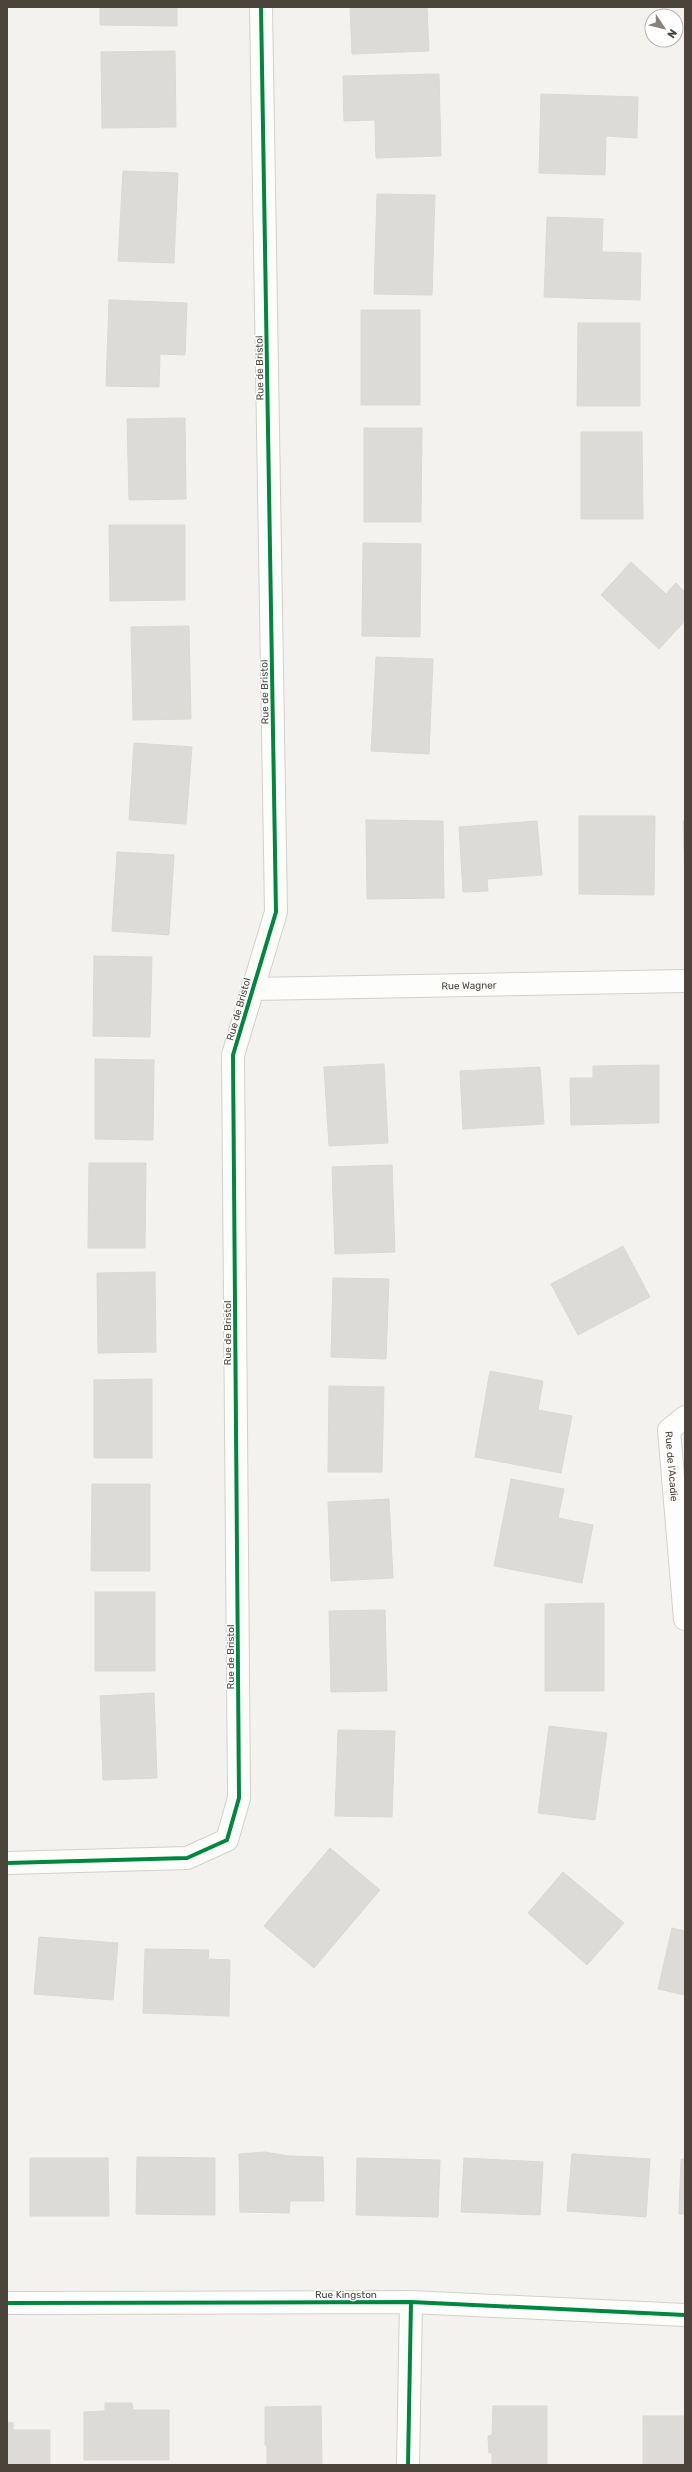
<svg xmlns="http://www.w3.org/2000/svg" width="692" height="2472" viewBox="0 0 692 2472" font-family="Rubik,sans-serif">
  <rect width="100%" height="100%" fill="#f4f2ee"/>
  <!-- building -->
  <g fill="#dddbd7" stroke="#dcd9d4">
    <path d="M 100,7 L 177,7 L 177,26 L 100,25 Z"/>
    <path d="M 350,7 L 427,7 L 429,51 L 352,54 Z"/>
    <path d="M 175,51 L 176,127 L 102,128 L 101,52 Z"/>
    <path d="M 439,74 L 441,156 L 376,158 L 375,120 L 344,121 L 343,76 Z"/>
    <path d="M 541,94 L 638,97 L 637,138 L 606,136 L 605,175 L 539,173 Z"/>
    <path d="M 123,171 L 178,173 L 174,263 L 118,261 Z"/>
    <path d="M 377,194 L 435,195 L 432,295 L 374,294 Z"/>
    <path d="M 547,217 L 603,219 L 602,252 L 641,253 L 640,300 L 544,297 Z"/>
    <path d="M 109,300 L 187,303 L 185,355 L 160,354 L 159,387 L 106,386 Z"/>
    <rect x="361" y="310" width="59" height="95"/>
    <path d="M 578,323 L 640,323 L 640,406 L 577,406 Z"/>
    <path d="M 185,418 L 186,499 L 129,500 L 127,419 Z"/>
    <path d="M 364,428 L 422,428 L 421,522 L 364,522 Z"/>
    <path d="M 581,432 L 642,432 L 643,519 L 581,519 Z"/>
    <path d="M 109,525 L 185,525 L 185,600 L 110,601 Z"/>
    <path d="M 363,543 L 421,544 L 420,637 L 362,636 Z"/>
    <path d="M 631,562 L 666,594 L 676,583 L 685,592 L 685,621 L 659,649 L 601,595 Z"/>
    <path d="M 189,626 L 191,719 L 133,720 L 131,627 Z"/>
    <path d="M 376,657 L 433,659 L 429,754 L 371,751 Z"/>
    <path d="M 134,743 L 192,747 L 186,824 L 129,820 Z"/>
    <path d="M 579,816 L 655,816 L 654,895 L 579,894 Z"/>
    <path d="M 366,820 L 443,821 L 444,898 L 367,899 Z"/>
    <path d="M 537,821 L 542,875 L 487,879 L 488,891 L 463,892 L 459,827 Z"/>
    <path d="M 683,821 L 685,821 L 685,882 Z"/>
    <path d="M 117,852 L 174,855 L 169,935 L 112,931 Z"/>
    <path d="M 94,956 L 152,957 L 150,1037 L 93,1036 Z"/>
    <path d="M 95,1059 L 154,1060 L 153,1140 L 95,1139 Z"/>
    <path d="M 384,1064 L 388,1143 L 329,1146 L 324,1067 Z"/>
    <path d="M 659,1065 L 659,1123 L 571,1125 L 570,1078 L 593,1078 L 593,1066 Z"/>
    <path d="M 540,1067 L 544,1124 L 463,1129 L 460,1071 Z"/>
    <path d="M 89,1163 L 146,1163 L 145,1248 L 88,1248 Z"/>
    <path d="M 392,1165 L 395,1252 L 335,1254 L 332,1167 Z"/>
    <path d="M 623,1246 L 650,1297 L 578,1335 L 551,1284 Z"/>
    <path d="M 155,1272 L 156,1352 L 98,1353 L 97,1273 Z"/>
    <path d="M 333,1278 L 389,1279 L 386,1359 L 331,1357 Z"/>
    <path d="M 490,1371 L 543,1381 L 538,1410 L 572,1416 L 561,1473 L 475,1457 Z"/>
    <path d="M 152,1379 L 152,1458 L 94,1458 L 94,1380 Z"/>
    <path d="M 329,1386 L 384,1387 L 382,1472 L 328,1472 Z"/>
    <path d="M 511,1479 L 564,1489 L 558,1518 L 593,1525 L 582,1583 L 494,1566 Z"/>
    <path d="M 92,1484 L 150,1484 L 150,1571 L 91,1571 Z"/>
    <path d="M 389,1499 L 393,1578 L 331,1581 L 328,1502 Z"/>
    <rect x="95" y="1592" width="60" height="79"/>
    <path d="M 604,1603 L 604,1691 L 545,1691 L 545,1604 Z"/>
    <path d="M 385,1610 L 387,1691 L 331,1692 L 329,1611 Z"/>
    <path d="M 154,1693 L 157,1778 L 103,1780 L 100,1696 Z"/>
    <path d="M 549,1726 L 607,1733 L 595,1820 L 538,1813 Z"/>
    <path d="M 338,1730 L 395,1731 L 392,1817 L 335,1816 Z"/>
    <path d="M 330,1848 L 380,1890 L 314,1968 L 264,1926 Z"/>
    <path d="M 563,1872 L 624,1923 L 587,1965 L 528,1913 Z"/>
    <path d="M 672,1928 L 685,1931 L 685,1995 L 658,1989 Z"/>
    <path d="M 39,1937 L 118,1943 L 113,2000 L 34,1994 Z"/>
    <path d="M 145,1949 L 209,1950 L 208,1959 L 230,1960 L 229,2016 L 143,2013 Z"/>
    <path d="M 264,2152 L 289,2156 L 323,2157 L 324,2201 L 290,2201 L 289,2213 L 240,2212 L 239,2154 Z"/>
    <path d="M 572,2154 L 650,2159 L 646,2217 L 567,2211 Z"/>
    <path d="M 137,2157 L 215,2158 L 215,2215 L 136,2214 Z"/>
    <path d="M 30,2158 L 108,2158 L 109,2216 L 30,2216 Z"/>
    <path d="M 357,2158 L 440,2160 L 438,2217 L 356,2215 Z"/>
    <path d="M 464,2158 L 543,2162 L 540,2215 L 461,2212 Z"/>
    <path d="M 681,2159 L 685,2159 L 685,2214 L 679,2214 Z"/>
    <path d="M 105,2403 L 132,2403 L 133,2410 L 169,2410 L 169,2460 L 84,2460 L 84,2412 L 105,2411 Z"/>
    <path d="M 321,2406 L 322,2465 L 267,2465 L 267,2446 L 265,2445 L 265,2407 Z"/>
    <path d="M 493,2406 L 547,2406 L 547,2465 L 492,2465 L 492,2453 L 489,2453 L 488,2436 L 492,2435 Z"/>
    <rect x="643" y="2416" width="42" height="49"/>
    <path d="M 7,2422 L 13,2423 L 13,2430 L 50,2430 L 50,2465 L 7,2465 Z"/>
  </g>
  <g fill="none" stroke-linecap="round" stroke-linejoin="round">
    <defs>
      <g id="minor">
        <path id="s1" d="M 252,989 L 685,981"/>
        <path id="s2" d="M 685,1417 L 669,1430 L 685,1619"/>
        <path d="M 7,1863 L 187,1858 L 227,1840 L 239,1798 L 233,1055 L 276,912 L 261,7"/>
        <path d="M 7,2303 L 411,2302 L 685,2315"/>
        <path d="M 408,2465 L 411,2302"/>
      </g>
    </defs>
    <!-- minor casing -->
    <use href="#minor" stroke="#d2d0cc" stroke-width="24"/>
    <!-- minor -->
    <use href="#minor" stroke="#fdfdfc" stroke-width="22"/>
    <defs>
      <g id="cycleway">
        <path d="M 7,1863 L 187,1858 L 227,1840 L 239,1798 L 233,1055 L 276,912 L 261,7"/>
        <path d="M 7,2303 L 411,2302 L 685,2315"/>
        <path d="M 408,2465 L 411,2302"/>
      </g>
    </defs>
    <!-- cycleway casing -->
    <use href="#cycleway" stroke="#fff" stroke-width="6"/>
    <!-- cycleway -->
    <use href="#cycleway" stroke="#00873e" stroke-width="4"/>
  </g>
  <g text-anchor="middle" stroke-width="3" stroke-linejoin="round" paint-order="stroke">
    <!-- street labels -->
    <g font-size="10" fill="#4a443a" stroke="#fff">
      <text transform="translate(259 368) rotate(-91)" y="4">Rue de Bristol</text>
      <text transform="translate(264 692) rotate(-91)" y="4">Rue de Bristol</text>
      <text dy="4" stroke="none"><textPath href="#s1" startOffset="217">Rue Wagner</textPath></text>
      <text transform="translate(238 1009) rotate(-74)" y="4">Rue de Bristol</text>
      <text transform="translate(227 1333) rotate(-90)" y="4">Rue de Bristol</text>
      <text dy="4" stroke="none"><textPath href="#s2" startOffset="57">Rue de l'Acadie</textPath></text>
      <text transform="translate(230 1657) rotate(-90)" y="4">Rue de Bristol</text>
      <text x="346" y="2298">Rue Kingston</text>
    </g>
  </g>
  <!-- border -->
  <rect width="692" height="2472" fill="none" stroke="#4a443a" stroke-width="16"/>
  <!-- north arrow -->
  <g transform="translate(664 28) rotate(125)"><circle r="19" fill="#ffffff" stroke="#b7b4b0"/>
  <path d="M0-3L7 15L0 10L-7 15Z" fill="#868179"/>
  <text y="-6" font-size="11" font-weight="bold" text-anchor="middle" fill="#4a443a">N</text>
  </g>
</svg>
